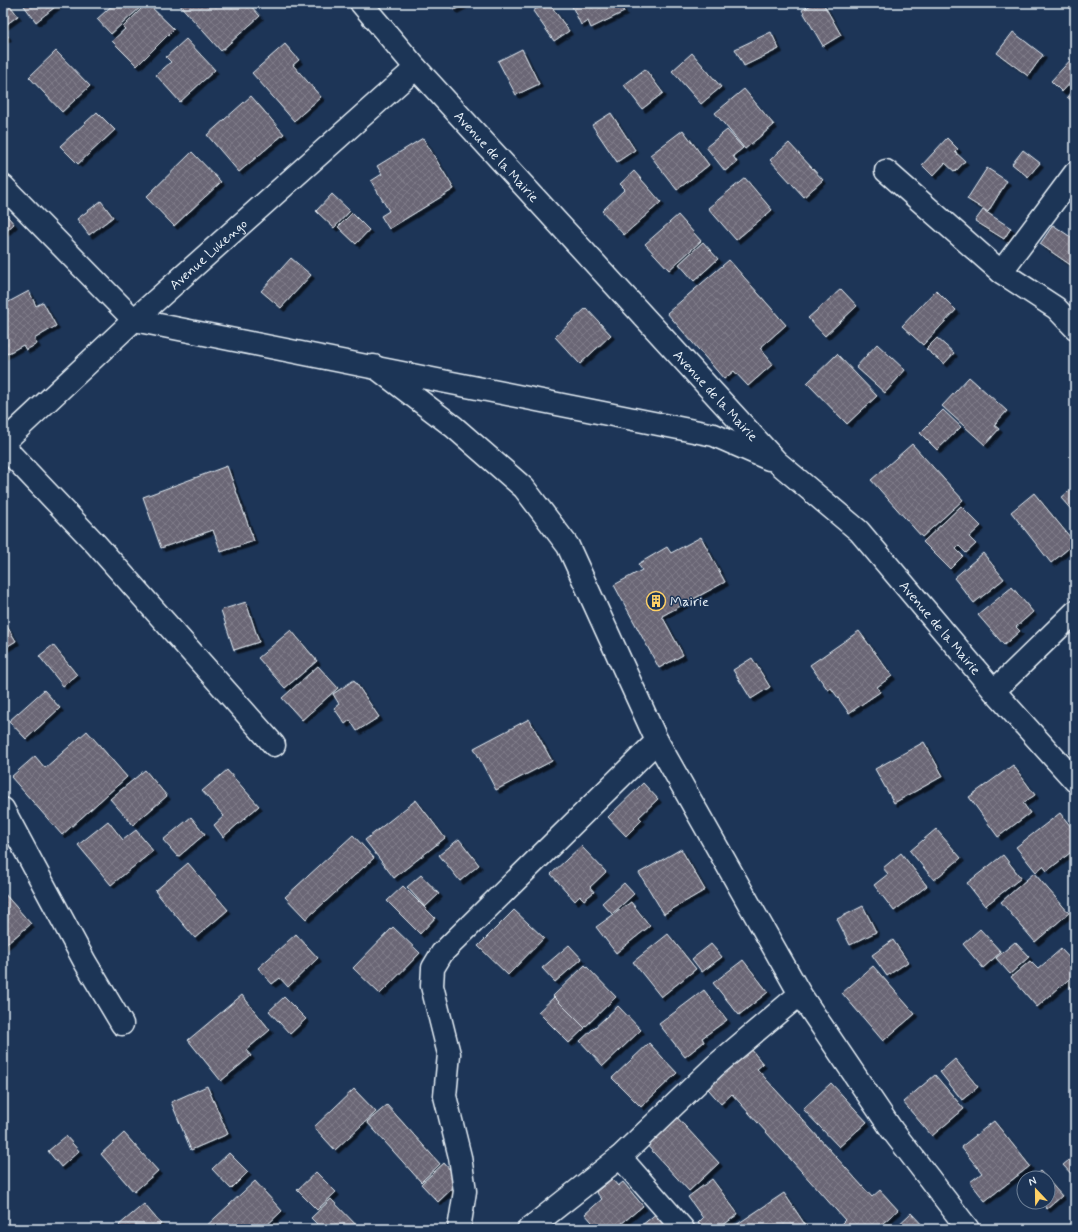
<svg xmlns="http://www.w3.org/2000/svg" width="1078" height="1232" viewBox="0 0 1078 1232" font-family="Mynerve,sans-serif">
  <defs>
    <pattern id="building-cross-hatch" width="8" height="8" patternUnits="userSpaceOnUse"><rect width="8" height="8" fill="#6a6675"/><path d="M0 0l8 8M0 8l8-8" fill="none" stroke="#7f7c89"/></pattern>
    <filter id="shadow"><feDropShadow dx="3.5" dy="3.5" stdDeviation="0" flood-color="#0009"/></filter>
  </defs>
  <rect width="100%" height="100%" fill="#1d3557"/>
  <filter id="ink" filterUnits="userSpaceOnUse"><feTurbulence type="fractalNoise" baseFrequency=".025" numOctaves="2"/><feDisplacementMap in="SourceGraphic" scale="8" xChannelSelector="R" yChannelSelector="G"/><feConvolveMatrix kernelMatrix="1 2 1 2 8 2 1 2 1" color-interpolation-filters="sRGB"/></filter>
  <g filter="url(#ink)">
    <!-- building -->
    <g fill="url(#building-cross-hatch)" stroke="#e8f1f8" filter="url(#shadow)">
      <path d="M 3,3 L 8,3 L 18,16 L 3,27 Z"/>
      <path d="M 22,3 L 60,3 L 36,22 Z"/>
      <path d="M 115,3 L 141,3 L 143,5 L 111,34 L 97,19 Z"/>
      <path d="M 147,3 L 174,29 L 137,66 L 112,41 L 125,29 L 123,27 Z"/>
      <path d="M 178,3 L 248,3 L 260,16 L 221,51 Z"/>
      <path d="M 450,3 L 467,3 L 454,10 Z"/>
      <path d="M 545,3 L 549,3 L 569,31 L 554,41 L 533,11 Z"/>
      <path d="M 573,3 L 620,3 L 624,12 L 591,28 L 588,21 L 581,25 L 571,4 Z"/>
      <path d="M 815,3 L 823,3 L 841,35 L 823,46 L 802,10 Z"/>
      <path d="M 3,30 L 8,37 L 3,40 Z"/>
      <path d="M 771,32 L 779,49 L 744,66 L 735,49 Z"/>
      <path d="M 1013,32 L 1043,55 L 1028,76 L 997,53 Z"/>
      <path d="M 186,39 L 215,70 L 180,102 L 156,75 L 171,62 L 166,57 Z"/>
      <path d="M 285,44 L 299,60 L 293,65 L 321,97 L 294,121 L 252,73 Z"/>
      <path d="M 522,49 L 539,84 L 516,95 L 498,61 Z"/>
      <path d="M 56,51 L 90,86 L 62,112 L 29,77 Z"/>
      <path d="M 692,53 L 721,87 L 701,104 L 672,71 Z"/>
      <path d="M 1075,55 L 1075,78 L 1062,92 L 1051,81 Z"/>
      <path d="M 645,69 L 663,93 L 642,109 L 624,85 Z"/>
      <path d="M 1075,87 L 1075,103 L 1067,97 Z"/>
      <path d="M 744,89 L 774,125 L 745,149 L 715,113 Z"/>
      <path d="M 251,96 L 284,134 L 239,172 L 207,135 Z"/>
      <path d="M 97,112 L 115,130 L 78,164 L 60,146 Z"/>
      <path d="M 611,113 L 635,150 L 617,162 L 592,125 Z"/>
      <path d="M 683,130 L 709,165 L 677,190 L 650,155 Z"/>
      <path d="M 727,130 L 743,148 L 733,156 L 737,162 L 725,171 L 706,147 Z"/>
      <path d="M 423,138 L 454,189 L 389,229 L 381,216 L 389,211 L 371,181 L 382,174 L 377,166 Z"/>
      <path d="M 947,138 L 958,149 L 955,152 L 965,161 L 955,172 L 945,163 L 933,176 L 922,165 Z"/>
      <path d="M 789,143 L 823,180 L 804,197 L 770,160 Z"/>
      <path d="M 1023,150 L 1040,163 L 1028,177 L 1012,164 Z"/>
      <path d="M 192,152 L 221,182 L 174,226 L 146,197 Z"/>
      <path d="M 987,168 L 1007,181 L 988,212 L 967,199 Z"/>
      <path d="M 634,171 L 661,202 L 624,235 L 602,211 L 625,189 L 620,184 Z"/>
      <path d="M 745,178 L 772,210 L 736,240 L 708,208 Z"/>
      <path d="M 332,194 L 350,211 L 334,228 L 316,211 Z"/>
      <path d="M 101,201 L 113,217 L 89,235 L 77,219 Z"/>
      <path d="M 983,210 L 1011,228 L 1004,239 L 975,221 Z"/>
      <path d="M 3,211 L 14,224 L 3,234 Z"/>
      <path d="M 352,213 L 369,230 L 356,244 L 338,227 Z"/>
      <path d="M 678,215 L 701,241 L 669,270 L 645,244 Z"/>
      <path d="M 1053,225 L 1075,240 L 1075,262 L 1072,266 L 1040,244 Z"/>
      <path d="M 703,242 L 718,259 L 694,281 L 679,264 Z"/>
      <path d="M 291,258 L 311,275 L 281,308 L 261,291 Z"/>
      <path d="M 729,260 L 786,325 L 760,348 L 773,364 L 748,386 L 734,371 L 724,379 L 667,313 Z"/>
      <path d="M 841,289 L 857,306 L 825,336 L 808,318 Z"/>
      <path d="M 936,290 L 956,310 L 923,345 L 902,326 Z"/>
      <path d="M 29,291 L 36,306 L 43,302 L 56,326 L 34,339 L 37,344 L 26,350 L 23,345 L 3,356 L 3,305 Z"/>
      <path d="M 586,308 L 611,335 L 580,364 L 555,337 Z"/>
      <path d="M 937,338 L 954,353 L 944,364 L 926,349 Z"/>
      <path d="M 877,344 L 905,370 L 885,393 L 856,367 Z"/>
      <path d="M 837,354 L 877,396 L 847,424 L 807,383 Z"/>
      <path d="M 969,377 L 1007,411 L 994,425 L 999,429 L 985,445 L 942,406 Z"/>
      <path d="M 943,410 L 961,427 L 937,450 L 920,433 Z"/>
      <path d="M 912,444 L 963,500 L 922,537 L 871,480 Z"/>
      <path d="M 227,466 L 254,541 L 221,552 L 213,530 L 161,548 L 143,497 Z"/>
      <path d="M 1075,486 L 1075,514 L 1061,498 Z"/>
      <path d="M 1034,493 L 1075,543 L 1051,563 L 1011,512 Z"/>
      <path d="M 961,506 L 981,526 L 969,537 L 976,544 L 966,553 L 959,546 L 956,549 L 963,556 L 950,569 L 923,542 Z"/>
      <path d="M 701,537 L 725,582 L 662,616 L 683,655 L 659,668 L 614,585 L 642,570 L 638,564 L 667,547 L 671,553 Z"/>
      <path d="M 983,553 L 1004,579 L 974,603 L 954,578 Z"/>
      <path d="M 1012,587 L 1033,612 L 1016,627 L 1020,631 L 1004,645 L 978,615 Z"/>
      <path d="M 246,602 L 259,642 L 234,650 L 221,610 Z"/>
      <path d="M 3,620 L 16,641 L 3,649 Z"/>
      <path d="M 291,630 L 317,661 L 285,688 L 258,658 Z"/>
      <path d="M 859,631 L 892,676 L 877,687 L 880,692 L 849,713 L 831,688 L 828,690 L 810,665 Z"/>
      <path d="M 53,645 L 77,675 L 63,686 L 39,656 Z"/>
      <path d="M 752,658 L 770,687 L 751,699 L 733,670 Z"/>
      <path d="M 318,666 L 338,688 L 302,720 L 282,698 Z"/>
      <path d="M 354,680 L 379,717 L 357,731 L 350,720 L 345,724 L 334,708 L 339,704 L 333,694 Z"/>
      <path d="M 44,690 L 60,708 L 26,739 L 9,721 Z"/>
      <path d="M 529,719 L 552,761 L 496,790 L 474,748 Z"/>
      <path d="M 87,731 L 127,777 L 62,835 L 11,777 L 35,756 L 45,768 Z"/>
      <path d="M 924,742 L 943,776 L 894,803 L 875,769 Z"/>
      <path d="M 1013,765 L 1035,795 L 1023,803 L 1030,813 L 998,837 L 969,797 Z"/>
      <path d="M 145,770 L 167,796 L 133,825 L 110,799 Z"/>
      <path d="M 227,770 L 259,806 L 223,837 L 214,825 L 224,816 L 202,791 Z"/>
      <path d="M 643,783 L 658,799 L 639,817 L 642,820 L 626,836 L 608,817 Z"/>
      <path d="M 416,800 L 445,838 L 394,878 L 365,840 Z"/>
      <path d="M 1060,813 L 1075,832 L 1075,849 L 1047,871 L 1043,866 L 1036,872 L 1016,847 Z"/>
      <path d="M 191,817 L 205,834 L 178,857 L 163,840 Z"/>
      <path d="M 108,821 L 123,840 L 136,830 L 153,851 L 111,885 L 78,845 Z"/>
      <path d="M 936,829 L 961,858 L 934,880 L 910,851 Z"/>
      <path d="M 353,835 L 374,858 L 306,919 L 285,897 Z"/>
      <path d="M 459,839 L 479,865 L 460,881 L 439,855 Z"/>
      <path d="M 581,846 L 606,872 L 590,887 L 594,892 L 584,900 L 580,896 L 575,901 L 551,874 Z"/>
      <path d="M 681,849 L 705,890 L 664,914 L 639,873 Z"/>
      <path d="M 901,853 L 927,886 L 894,911 L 874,885 L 888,874 L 883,868 Z"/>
      <path d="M 1003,855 L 1021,878 L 985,906 L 967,883 Z"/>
      <path d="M 188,863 L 228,910 L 195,938 L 155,891 Z"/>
      <path d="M 1034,873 L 1069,913 L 1035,942 L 1001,902 Z"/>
      <path d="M 421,875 L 439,894 L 425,907 L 407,887 Z"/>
      <path d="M 624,883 L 634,894 L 612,914 L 602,903 Z"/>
      <path d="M 403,886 L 435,918 L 420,934 L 387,901 Z"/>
      <path d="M 3,892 L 31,924 L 3,947 Z"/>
      <path d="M 631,902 L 650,926 L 616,953 L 596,927 Z"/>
      <path d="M 863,906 L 876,932 L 850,945 L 837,919 Z"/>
      <path d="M 514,910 L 544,938 L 508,975 L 478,946 Z"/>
      <path d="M 393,927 L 420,953 L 380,994 L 353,968 Z"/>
      <path d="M 980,929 L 1001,952 L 983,968 L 963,944 Z"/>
      <path d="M 296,934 L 318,958 L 288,987 L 280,978 L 272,984 L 258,968 Z"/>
      <path d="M 668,934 L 696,969 L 661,997 L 633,962 Z"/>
      <path d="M 893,940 L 908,962 L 887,976 L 872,955 Z"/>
      <path d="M 1015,942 L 1029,957 L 1010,974 L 996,958 Z"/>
      <path d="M 711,944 L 722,957 L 702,972 L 692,959 Z"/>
      <path d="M 569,945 L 582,959 L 555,982 L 542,968 Z"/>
      <path d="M 1061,949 L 1075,964 L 1075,974 L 1037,1007 L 1011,977 L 1030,961 L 1038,969 Z"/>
      <path d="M 743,960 L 768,992 L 739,1015 L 713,983 Z"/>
      <path d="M 585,965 L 616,997 L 584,1028 L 553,996 Z"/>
      <path d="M 873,966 L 915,1014 L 883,1041 L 842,993 Z"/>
      <path d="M 1075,983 L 1075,992 L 1070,987 Z"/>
      <path d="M 704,990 L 727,1020 L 702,1038 L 704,1042 L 685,1057 L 659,1024 Z"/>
      <path d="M 242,995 L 270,1030 L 246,1050 L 251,1056 L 221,1081 L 188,1040 Z"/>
      <path d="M 284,997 L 306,1019 L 290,1034 L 269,1011 Z"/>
      <path d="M 554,997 L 585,1028 L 569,1043 L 538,1012 Z"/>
      <path d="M 618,1006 L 641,1030 L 603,1066 L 580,1041 Z"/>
      <path d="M 649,1043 L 677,1073 L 641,1107 L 612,1078 Z"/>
      <path d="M 747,1044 L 763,1064 L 757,1069 L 872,1197 L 880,1190 L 898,1210 L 876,1229 L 838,1229 L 837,1228 L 845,1220 L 732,1094 L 721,1104 L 703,1083 Z"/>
      <path d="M 955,1059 L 978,1087 L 962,1100 L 940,1072 Z"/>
      <path d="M 935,1075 L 964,1109 L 932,1136 L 903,1102 Z"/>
      <path d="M 831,1083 L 867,1122 L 839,1147 L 803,1109 Z"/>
      <path d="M 207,1086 L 228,1134 L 191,1150 L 171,1102 Z"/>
      <path d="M 354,1089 L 376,1112 L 335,1150 L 314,1127 Z"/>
      <path d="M 387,1105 L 440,1164 L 421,1182 L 367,1122 Z"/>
      <path d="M 673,1113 L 719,1163 L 689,1191 L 643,1141 Z"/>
      <path d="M 994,1121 L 1030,1166 L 985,1201 L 970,1182 L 982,1173 L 961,1147 Z"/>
      <path d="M 124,1133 L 158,1171 L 134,1192 L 101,1154 Z"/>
      <path d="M 66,1136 L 79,1151 L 61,1167 L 48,1151 Z"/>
      <path d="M 229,1153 L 248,1172 L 231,1189 L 212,1169 Z"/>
      <path d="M 1075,1155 L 1075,1178 L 1063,1165 Z"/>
      <path d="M 444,1163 L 460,1181 L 438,1202 L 421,1184 Z"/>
      <path d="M 1040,1171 L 1047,1178 L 1032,1178 Z"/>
      <path d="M 316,1172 L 336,1192 L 317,1210 L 297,1190 Z"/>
      <path d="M 612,1179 L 618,1186 L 623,1182 L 643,1206 L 621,1224 L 626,1229 L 598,1229 L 585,1214 L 602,1199 L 596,1192 Z"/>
      <path d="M 712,1179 L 738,1214 L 718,1229 L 702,1229 L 698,1223 L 703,1218 L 688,1197 Z"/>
      <path d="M 1048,1180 L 1062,1196 L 1047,1209 L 1041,1202 L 1048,1202 Z"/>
      <path d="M 255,1181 L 282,1211 L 263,1229 L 203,1229 Z"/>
      <path d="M 784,1193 L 808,1229 L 739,1229 L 736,1225 Z"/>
      <path d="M 331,1199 L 360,1229 L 322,1229 L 311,1218 Z"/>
      <path d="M 144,1204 L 161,1224 L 155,1229 L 122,1229 L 119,1225 Z"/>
      <path d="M 657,1213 L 669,1229 L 637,1229 Z"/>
      <path d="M 911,1213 L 926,1229 L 894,1229 Z"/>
    </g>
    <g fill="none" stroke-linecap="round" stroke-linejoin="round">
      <defs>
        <g id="street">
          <path id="s1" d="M 361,3 L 416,68 L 777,462 L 859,531 L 994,691 L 1075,781"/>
          <path d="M 886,171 L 1001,272 L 1056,308 L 1075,328"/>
          <path d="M 3,186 L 134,320 L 714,435 L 769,459"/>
          <path d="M 1001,272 L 1075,173"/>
          <path d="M 374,366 L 454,427 L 524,488 L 568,546 L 657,741 L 800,994 L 892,1130 L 968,1229"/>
          <path id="s2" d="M 3,443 L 134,320 L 416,68"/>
          <path d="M 3,446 L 95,543 L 274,745"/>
          <path d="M 994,691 L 1075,612"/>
          <path d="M 3,809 L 85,962 L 122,1024"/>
          <path d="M 620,1157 L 683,1229"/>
          <path d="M 459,1229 L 465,1191 L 460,1157 L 445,1096 L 449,1054 L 432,986 L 433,968 L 442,953 L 657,741"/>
          <path d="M 529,1229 L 620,1157 L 715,1066 L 800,994"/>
        </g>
      </defs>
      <!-- street casing -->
      <use href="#street" stroke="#e8f1f8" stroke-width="25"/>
      <!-- street -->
      <use href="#street" stroke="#1d3557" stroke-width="22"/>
    </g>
  </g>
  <!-- icons -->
  <defs>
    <symbol id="building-ring" viewBox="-11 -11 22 22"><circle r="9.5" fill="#1d3557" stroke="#ffd166" stroke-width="1.5"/><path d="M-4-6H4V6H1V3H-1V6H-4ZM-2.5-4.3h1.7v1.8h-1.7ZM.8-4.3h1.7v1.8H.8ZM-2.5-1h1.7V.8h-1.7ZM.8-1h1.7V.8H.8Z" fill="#ffd166"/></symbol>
  </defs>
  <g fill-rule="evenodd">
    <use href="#building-ring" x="645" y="590" width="22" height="22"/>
  </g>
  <g text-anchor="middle" stroke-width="3" stroke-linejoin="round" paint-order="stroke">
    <!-- street labels -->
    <g font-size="14" fill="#e8f1f8" stroke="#1d3557">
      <text dy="5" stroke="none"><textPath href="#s1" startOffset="205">Avenue de la Mairie</textPath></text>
      <text dy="5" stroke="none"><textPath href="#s2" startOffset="279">Avenue Lukengo</textPath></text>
      <text dy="5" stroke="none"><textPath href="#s1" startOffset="529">Avenue de la Mairie</textPath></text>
      <text dy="5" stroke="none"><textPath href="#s1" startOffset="853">Avenue de la Mairie</textPath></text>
    </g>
    <!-- poi labels -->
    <g font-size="14" fill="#e8f1f8" stroke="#1d3557" text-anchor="start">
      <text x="670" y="606">Mairie</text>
    </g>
  </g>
  <!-- margin -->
  <rect width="1078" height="1232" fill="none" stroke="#1d3557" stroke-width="16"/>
  <rect x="8" y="8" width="1062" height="1216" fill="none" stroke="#e8f1f8" stroke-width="1.5" filter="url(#ink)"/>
  <!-- north arrow -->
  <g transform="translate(1036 1190) rotate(338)"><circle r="19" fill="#1d3557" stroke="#6e8097"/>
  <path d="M0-3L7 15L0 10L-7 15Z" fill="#ffd166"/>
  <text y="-6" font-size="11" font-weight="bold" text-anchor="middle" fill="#e8f1f8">N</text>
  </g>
</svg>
